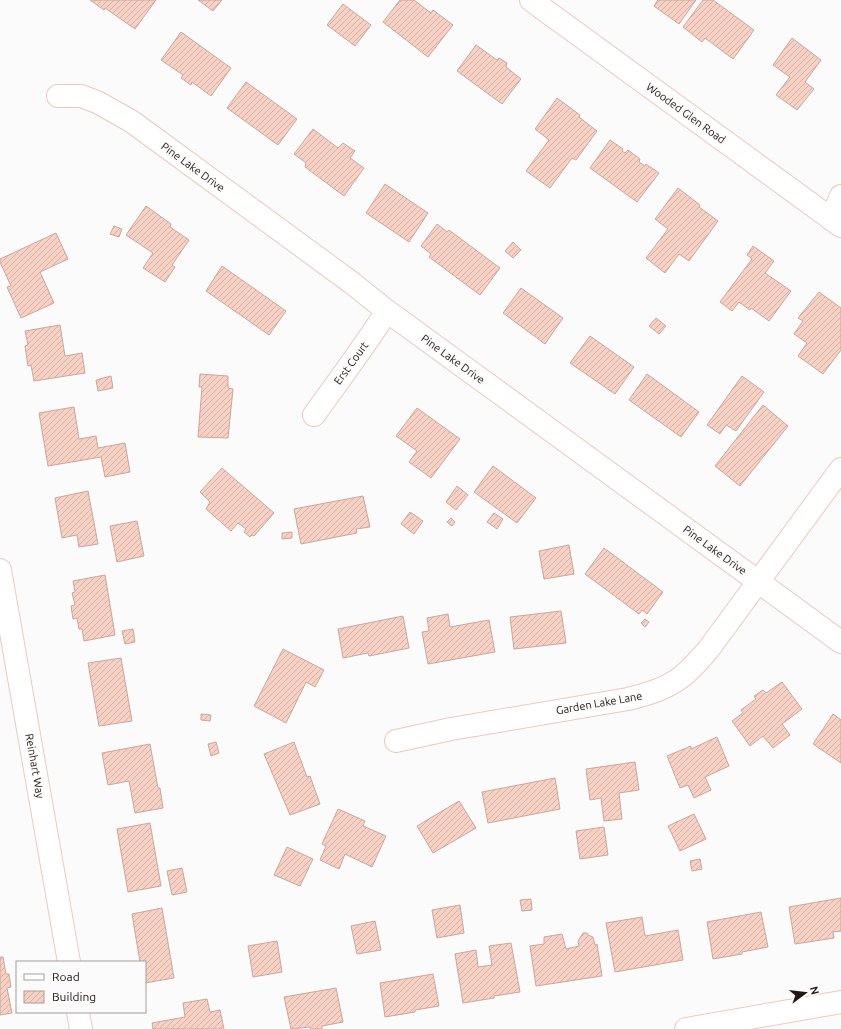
<svg xmlns="http://www.w3.org/2000/svg" width="841" height="1029" viewBox="0 0 841 1029" font-family="Ubuntu,sans-serif">
  <defs>
    <pattern id="building-hatch" width="6" height="6" patternUnits="userSpaceOnUse"><rect width="6" height="6" fill="#f8d1c4"/><path d="M-1 1l2-2M0 6l6-6M5 7l2-2" fill="none" stroke="#d4b3a7"/></pattern>
  </defs>
  <rect width="100%" height="100%" fill="#fbfbfb"/>
  <!-- building -->
  <g fill="url(#building-hatch)" stroke="#cca69b">
    <path d="M 90,0 L 156,0 L 135,29 L 105,8 L 104,10 Z"/>
    <path d="M 198,0 L 222,0 L 213,11 Z"/>
    <path d="M 400,0 L 414,0 L 431,13 L 433,10 L 453,25 L 428,57 L 383,22 Z"/>
    <path d="M 658,0 L 696,0 L 679,24 L 654,6 Z"/>
    <path d="M 703,0 L 713,0 L 754,30 L 733,59 L 705,38 L 702,42 L 683,27 Z"/>
    <path d="M 343,4 L 371,25 L 355,46 L 327,25 Z"/>
    <path d="M 181,32 L 231,68 L 211,96 L 192,82 L 191,85 L 181,78 L 183,75 L 161,60 Z"/>
    <path d="M 792,38 L 821,60 L 805,82 L 814,89 L 797,110 L 776,95 L 790,77 L 773,65 Z"/>
    <path d="M 476,45 L 497,60 L 499,58 L 507,63 L 506,67 L 521,79 L 502,104 L 457,71 Z"/>
    <path d="M 246,82 L 297,119 L 278,145 L 227,108 Z"/>
    <path d="M 557,98 L 580,115 L 579,117 L 597,131 L 576,160 L 572,158 L 550,188 L 526,171 L 549,140 L 535,129 Z"/>
    <path d="M 313,129 L 338,148 L 343,143 L 355,151 L 350,158 L 364,168 L 344,196 L 305,167 L 306,163 L 294,154 Z"/>
    <path d="M 610,140 L 623,149 L 622,151 L 625,153 L 628,150 L 640,159 L 639,162 L 645,166 L 646,164 L 659,173 L 637,202 L 590,168 Z"/>
    <path d="M 385,184 L 428,213 L 409,242 L 366,213 Z"/>
    <path d="M 678,188 L 700,205 L 699,207 L 718,221 L 689,261 L 679,254 L 665,273 L 646,258 L 668,229 L 655,219 Z"/>
    <path d="M 146,206 L 171,224 L 170,227 L 189,240 L 172,265 L 175,267 L 165,282 L 143,268 L 153,253 L 126,235 Z"/>
    <path d="M 437,224 L 447,232 L 449,230 L 500,268 L 480,295 L 429,257 L 431,254 L 421,246 Z"/>
    <path d="M 114,226 L 122,229 L 119,237 L 110,234 Z"/>
    <path d="M 56,233 L 68,259 L 40,272 L 54,303 L 21,318 L 7,287 L 11,286 L 0,262 L 0,259 Z"/>
    <path d="M 513,242 L 521,250 L 513,258 L 505,251 Z"/>
    <path d="M 753,246 L 774,261 L 765,273 L 791,291 L 769,321 L 751,308 L 750,310 L 739,302 L 732,311 L 720,302 L 752,259 L 747,255 Z"/>
    <path d="M 222,266 L 286,311 L 269,335 L 206,291 Z"/>
    <path d="M 521,288 L 563,318 L 545,344 L 503,313 Z"/>
    <path d="M 819,292 L 841,308 L 841,350 L 823,374 L 798,356 L 807,343 L 794,334 L 803,321 L 798,318 Z"/>
    <path d="M 656,318 L 666,326 L 659,334 L 649,326 Z"/>
    <path d="M 60,325 L 65,356 L 82,353 L 85,373 L 34,381 L 31,365 L 28,366 L 25,346 L 28,345 L 25,331 Z"/>
    <path d="M 590,336 L 634,367 L 615,394 L 570,363 Z"/>
    <path d="M 200,374 L 228,376 L 228,388 L 233,389 L 228,438 L 198,437 L 202,387 L 199,387 Z"/>
    <path d="M 647,374 L 699,412 L 681,437 L 629,400 Z"/>
    <path d="M 111,376 L 113,388 L 98,391 L 96,380 Z"/>
    <path d="M 742,376 L 764,392 L 736,431 L 726,425 L 720,434 L 707,425 Z"/>
    <path d="M 763,405 L 788,426 L 740,486 L 715,466 Z"/>
    <path d="M 74,407 L 79,439 L 96,436 L 98,448 L 125,443 L 130,472 L 105,477 L 101,457 L 48,466 L 39,413 Z"/>
    <path d="M 417,408 L 460,439 L 431,478 L 409,462 L 417,451 L 396,436 Z"/>
    <path d="M 493,466 L 536,498 L 517,523 L 474,492 Z"/>
    <path d="M 222,468 L 274,513 L 254,536 L 252,535 L 250,537 L 244,532 L 246,529 L 238,523 L 231,531 L 206,509 L 210,502 L 200,492 Z"/>
    <path d="M 457,486 L 468,495 L 456,510 L 446,502 Z"/>
    <path d="M 88,491 L 98,544 L 79,547 L 77,535 L 62,538 L 55,498 Z"/>
    <path d="M 363,496 L 370,527 L 356,529 L 357,533 L 301,544 L 294,509 Z"/>
    <path d="M 410,512 L 423,521 L 414,534 L 401,524 Z"/>
    <path d="M 494,513 L 503,519 L 497,529 L 487,522 Z"/>
    <path d="M 451,518 L 455,522 L 452,526 L 447,522 Z"/>
    <path d="M 137,521 L 144,556 L 117,562 L 110,526 Z"/>
    <path d="M 292,532 L 292,538 L 282,539 L 282,533 Z"/>
    <path d="M 569,545 L 574,574 L 544,579 L 539,551 Z"/>
    <path d="M 604,548 L 663,592 L 647,614 L 642,610 L 639,614 L 585,574 Z"/>
    <path d="M 105,575 L 115,635 L 84,641 L 82,629 L 79,629 L 77,618 L 73,619 L 71,606 L 75,605 L 72,593 L 75,592 L 73,581 Z"/>
    <path d="M 561,611 L 566,643 L 514,649 L 510,617 Z"/>
    <path d="M 448,614 L 450,627 L 489,620 L 495,652 L 428,664 L 422,632 L 429,631 L 427,618 Z"/>
    <path d="M 403,616 L 409,648 L 369,656 L 368,653 L 343,658 L 338,629 Z"/>
    <path d="M 645,619 L 649,622 L 645,627 L 641,623 Z"/>
    <path d="M 133,629 L 135,642 L 125,644 L 122,631 Z"/>
    <path d="M 283,649 L 324,670 L 315,687 L 306,682 L 286,723 L 254,706 Z"/>
    <path d="M 121,658 L 132,721 L 99,726 L 88,663 Z"/>
    <path d="M 782,682 L 802,709 L 782,724 L 790,735 L 773,748 L 763,736 L 750,746 L 732,721 L 743,713 L 741,710 L 756,699 L 754,696 L 763,690 L 766,693 Z"/>
    <path d="M 201,714 L 211,715 L 210,721 L 201,720 Z"/>
    <path d="M 833,714 L 841,720 L 841,763 L 813,744 Z"/>
    <path d="M 717,737 L 729,766 L 705,777 L 711,790 L 694,798 L 688,785 L 680,788 L 667,756 L 691,746 L 691,749 Z"/>
    <path d="M 216,742 L 219,753 L 211,756 L 208,744 Z"/>
    <path d="M 294,742 L 307,777 L 310,776 L 320,804 L 290,815 L 264,754 Z"/>
    <path d="M 150,744 L 158,788 L 160,788 L 163,808 L 135,813 L 129,781 L 108,785 L 102,753 Z"/>
    <path d="M 635,762 L 639,790 L 619,793 L 622,819 L 604,821 L 601,798 L 590,800 L 586,769 Z"/>
    <path d="M 555,778 L 560,809 L 488,823 L 482,792 Z"/>
    <path d="M 459,801 L 476,828 L 433,853 L 417,826 Z"/>
    <path d="M 338,809 L 365,821 L 363,826 L 386,836 L 372,867 L 345,854 L 339,869 L 320,860 L 326,846 L 322,844 Z"/>
    <path d="M 694,814 L 706,839 L 680,851 L 668,826 Z"/>
    <path d="M 150,823 L 161,886 L 128,892 L 117,829 Z"/>
    <path d="M 604,827 L 608,855 L 580,859 L 576,831 Z"/>
    <path d="M 287,847 L 313,859 L 300,886 L 274,875 Z"/>
    <path d="M 700,859 L 702,869 L 692,871 L 690,861 Z"/>
    <path d="M 182,868 L 187,892 L 172,895 L 167,871 Z"/>
    <path d="M 841,898 L 841,931 L 833,932 L 834,938 L 795,944 L 789,907 Z"/>
    <path d="M 531,899 L 532,910 L 522,911 L 520,900 Z"/>
    <path d="M 460,905 L 464,933 L 437,938 L 432,910 Z"/>
    <path d="M 162,908 L 174,978 L 145,983 L 145,962 L 140,962 L 132,914 Z"/>
    <path d="M 761,912 L 768,947 L 742,952 L 742,954 L 713,959 L 707,922 Z"/>
    <path d="M 642,917 L 645,936 L 678,930 L 683,960 L 615,972 L 606,923 Z"/>
    <path d="M 375,921 L 381,950 L 357,954 L 351,926 Z"/>
    <path d="M 583,933 L 587,933 L 588,935 L 593,937 L 595,945 L 597,944 L 602,976 L 536,986 L 530,946 L 544,944 L 544,937 L 562,934 L 566,949 L 579,946 L 578,941 Z"/>
    <path d="M 277,941 L 282,972 L 253,977 L 248,946 Z"/>
    <path d="M 511,943 L 520,992 L 494,996 L 494,998 L 463,1003 L 455,954 L 476,950 L 478,967 L 492,965 L 489,946 Z"/>
    <path d="M 0,957 L 3,957 L 6,974 L 9,974 L 11,987 L 7,988 L 12,1013 L 0,1015 Z"/>
    <path d="M 433,974 L 439,1006 L 415,1010 L 415,1012 L 385,1017 L 380,983 Z"/>
    <path d="M 336,988 L 343,1022 L 322,1026 L 322,1029 L 311,1029 L 310,1027 L 291,1029 L 284,997 Z"/>
    <path d="M 207,999 L 210,1012 L 220,1010 L 224,1029 L 153,1029 L 152,1023 L 185,1017 L 183,1003 Z"/>
  </g>
  <g fill="none" stroke-linecap="round" stroke-linejoin="round">
    <defs>
      <g id="street">
        <path d="M 531,0 L 841,226"/>
        <path d="M 58,96 L 81,96 L 97,102 L 131,121 L 352,283 L 387,311 L 841,642"/>
        <path d="M 831,219 L 841,196"/>
        <path d="M 314,415 C 339,380 364,347 387,311"/>
        <path d="M 0,570 L 69,962"/>
        <path d="M 396,741 L 451,729 L 628,699 C 648,694 670,688 686,673 C 694,666 701,658 708,650 L 841,469"/>
        <path d="M 78,1012 L 81,1029"/>
        <path d="M 686,1029 L 841,1002"/>
      </g>
    </defs>
    <!-- street casing -->
    <use href="#street" stroke="#efc8bc" stroke-width="24"/>
    <!-- street -->
    <use href="#street" stroke="#fff" stroke-width="22"/>
  </g>
  <g text-anchor="middle" stroke-width="4" stroke-linejoin="round" paint-order="stroke">
    <!-- street labels -->
    <g font-size="11" fill="#221511" stroke="#fbfbfb">
      <text transform="translate(686 113) rotate(36)" y="4">Wooded Glen Road</text>
      <text transform="translate(193 167) rotate(36)" y="4">Pine Lake Drive</text>
      <text transform="translate(453 359) rotate(36)" y="4">Pine Lake Drive</text>
      <text transform="translate(351 363) rotate(-54)" y="4">Erst Court</text>
      <text transform="translate(715 550) rotate(36)" y="4">Pine Lake Drive</text>
      <text transform="translate(599 703) rotate(-10)" y="4">Garden Lake Lane</text>
      <text transform="translate(35 766) rotate(80)" y="4">Reinhart Way</text>
    </g>
  </g>
  <!-- legend -->
  <rect x="16" y="961" width="130" height="52" fill="#fbfbfb" stroke="#a49f9d"/>
  <rect x="24" y="974" width="20" height="6" fill="#ffffff" stroke="#a49f9d"/>
  <text x="52" y="981" font-size="12" fill="#221511">Road</text>
  <rect x="24" y="991" width="20" height="12" fill="url(#building-hatch)" stroke="#a49f9d"/>
  <text x="52" y="1001" font-size="12" fill="#221511">Building</text>
  <!-- north arrow -->
  <g transform="translate(805 993) rotate(75)" stroke="#fbfbfb" stroke-width="3" paint-order="stroke">
  <path d="M0-3L7 15L0 10L-7 15Z" fill="#221511"/>
  <text y="-6" font-size="11" font-weight="bold" text-anchor="middle" fill="#221511">N</text>
  </g>
</svg>
